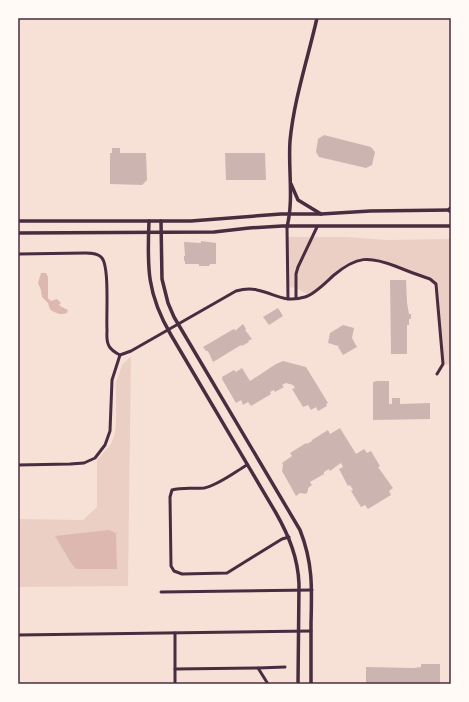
<svg xmlns="http://www.w3.org/2000/svg" width="469" height="702" viewBox="0 0 469 702" font-family="Helvetica,sans-serif">
  <rect width="100%" height="100%" fill="#f7e1d7"/>
  <!-- green -->
  <g fill="#ebcfc5">
    <path d="M 287,237 L 347,237 L 386,240 L 451,239 L 451,365 L 443,364 L 436,285 L 430,279 L 371,259 L 352,263 L 309,295 L 296,288 L 288,287 Z"/>
    <path d="M 131,356 L 128,586 L 18,587 L 18,519 L 83,520 L 97,507 L 97,460 L 111,444 L 114,436 L 116,427 L 116,383 L 122,365 Z"/>
  </g>
  <!-- water -->
  <g fill="#dcb8b0">
    <path d="M 41,273 L 46,273 L 48,277 L 48,298 L 51,301 L 57,299 L 61,303 L 59,305 L 60,306 L 68,310 L 67,313 L 63,314 L 59,314 L 52,311 L 50,309 L 48,303 L 42,297 L 41,290 L 38,283 Z"/>
    <path d="M 109,530 L 116,533 L 117,569 L 76,569 L 71,563 L 55,536 Z"/>
  </g>
  <!-- building -->
  <g fill="#ccb4b1">
    <path d="M 324,135 L 371,147 L 375,152 L 372,165 L 366,168 L 319,157 L 316,152 L 318,139 Z"/>
    <path d="M 112,148 L 120,148 L 120,153 L 146,153 L 147,180 L 142,185 L 110,184 L 110,153 L 112,153 Z"/>
    <path d="M 225,153 L 265,153 L 266,180 L 226,180 Z"/>
    <path d="M 201,241 L 216,243 L 216,264 L 210,264 L 209,266 L 199,266 L 199,264 L 185,264 L 185,261 L 184,261 L 184,256 L 185,256 L 184,242 L 201,243 Z"/>
    <path d="M 390,280 L 406,280 L 407,303 L 409,314 L 411,314 L 411,319 L 409,319 L 409,325 L 407,325 L 407,354 L 391,354 Z"/>
    <path d="M 278,308 L 283,316 L 269,325 L 263,317 Z"/>
    <path d="M 243,324 L 246,329 L 245,330 L 252,339 L 248,341 L 249,342 L 242,346 L 241,345 L 213,362 L 208,351 L 206,351 L 203,347 L 232,330 L 235,329 L 235,331 Z"/>
    <path d="M 343,325 L 354,328 L 352,338 L 348,340 L 352,338 L 357,347 L 343,355 L 338,347 L 340,344 L 338,346 L 328,343 L 330,333 Z"/>
    <path d="M 283,361 L 306,367 L 328,403 L 326,404 L 327,406 L 318,411 L 316,407 L 311,410 L 308,405 L 303,407 L 292,389 L 295,388 L 293,385 L 286,383 L 282,385 L 284,387 L 275,392 L 274,390 L 270,392 L 271,394 L 251,406 L 248,402 L 243,405 L 241,400 L 236,403 L 222,379 L 222,377 L 234,370 L 236,372 L 242,368 L 250,381 L 276,364 Z"/>
    <path d="M 377,381 L 389,381 L 389,404 L 392,404 L 392,398 L 400,398 L 400,404 L 430,403 L 430,419 L 373,420 L 373,382 Z"/>
    <path d="M 340,428 L 356,454 L 364,449 L 367,453 L 371,451 L 380,466 L 378,467 L 393,488 L 389,491 L 391,495 L 368,509 L 365,505 L 361,507 L 351,491 L 353,490 L 350,485 L 348,486 L 339,469 L 343,467 L 341,463 L 338,465 L 330,471 L 329,469 L 324,472 L 324,474 L 310,482 L 312,485 L 308,488 L 308,491 L 306,494 L 300,493 L 296,496 L 282,471 L 283,465 L 282,463 L 292,456 L 290,453 L 306,443 L 307,444 L 312,441 L 312,440 L 328,430 L 330,434 Z"/>
    <path d="M 421,664 L 440,664 L 440,683 L 366,684 L 366,667 L 414,668 L 421,667 Z"/>
  </g>
  <g fill="none" stroke-linecap="round" stroke-linejoin="round">
    <!-- minor -->
    <g stroke="#4a2c40" stroke-width="3">
      <path d="M 287,227 L 288,299"/>
      <path d="M 18,254 L 86,253 C 91,253 97,253 101,257 C 110,264 106,316 107,330 C 107,335 106,341 109,346 C 111,350 116,353 120,355 L 131,351 L 236,291 C 243,289 250,288 257,290 C 276,294 284,303 305,297 C 315,294 326,282 334,275 C 357,256 369,256 395,266 C 407,271 418,275 430,279 L 436,284 L 443,364 L 437,374"/>
      <path d="M 296,298 L 296,274 L 298,267 L 317,227"/>
      <path d="M 18,465 L 70,464 L 84,463 L 95,458 L 105,445 L 110,431 L 112,380 L 120,355"/>
      <path d="M 247,465 C 235,472 217,486 204,488 C 193,489 182,487 172,490 L 170,497 L 171,566 L 174,571 L 182,574 L 227,573 L 282,539 L 289,537"/>
      <path d="M 161,592 L 312,590"/>
      <path d="M 18,635 L 311,631"/>
      <path d="M 258,668 L 285,667"/>
      <path d="M 175,669 L 258,668 L 268,684"/>
      <path d="M 175,684 L 175,633"/>
    </g>
    <!-- tertiary -->
    <g stroke="#4a2c40" stroke-width="3.5">
      <path d="M 291,184 L 298,200 L 321,214"/>
      <path d="M 18,221 L 191,221 L 281,214 L 321,214 L 370,211 L 451,210"/>
      <path d="M 149,221 C 147,268 147,294 171,335 L 276,513 C 289,536 298,558 299,584 L 298,684"/>
      <path d="M 161,221 L 162,279 L 168,303 L 174,317 L 300,530 C 313,563 312,588 311,623 C 311,643 311,664 311,684"/>
      <path d="M 287,227 C 294,199 288,169 290,141 C 294,99 308,58 317,18"/>
      <path d="M 18,233 L 214,232 L 249,228 L 282,226 L 451,226"/>
    </g>
    <!-- motorway -->
    <path stroke="#4a2c40" stroke-width="5.5" d="M 450,210 L 451,209"/>
  </g>
  <!-- border -->
  <rect width="469" height="702" fill="none" stroke="#fffaf5" stroke-width="38"/>
  <rect x="19" y="19" width="431" height="664" fill="none" stroke="#4a2c40" stroke-width="1.5"/>
</svg>
